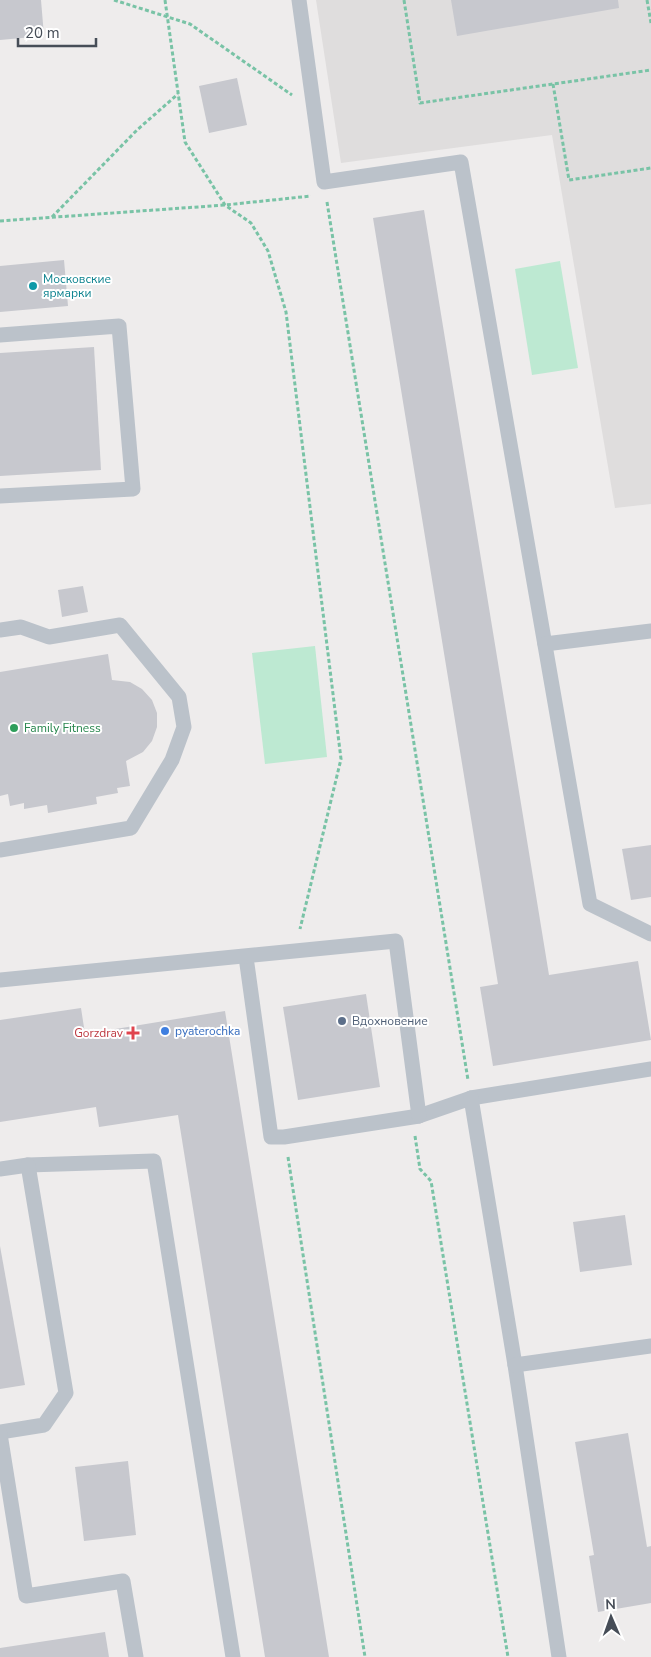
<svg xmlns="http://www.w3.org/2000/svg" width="651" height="1657" viewBox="0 0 651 1657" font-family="'Nunito Sans',sans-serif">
  <rect width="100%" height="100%" fill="#eeecec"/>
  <!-- education -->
  <path fill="#dfdddd" d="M 316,0 L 651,0 L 651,504 L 615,508 L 552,135 L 341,163 Z"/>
  <!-- green -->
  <g fill="#bde9d2">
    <path d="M 560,261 L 578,368 L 532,375 L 515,269 Z"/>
    <path d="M 315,646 L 327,757 L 265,764 L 252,653 Z"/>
  </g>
  <!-- building -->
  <g fill="#c7c8ce">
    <path d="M 0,0 L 41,0 L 44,36 L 0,40 Z"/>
    <path d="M 451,0 L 618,0 L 619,8 L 457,36 Z"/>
    <path d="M 237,78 L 247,125 L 209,133 L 199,86 Z"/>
    <path d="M 424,210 L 549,975 L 638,961 L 651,1040 L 493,1066 L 480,987 L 498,984 L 373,218 Z"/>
    <path d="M 64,260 L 68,306 L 0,312 L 0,266 Z"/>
    <path d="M 94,347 L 101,470 L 0,476 L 0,353 Z"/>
    <path d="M 83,586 L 88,612 L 62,617 L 58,590 Z"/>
    <path d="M 108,654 L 112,680 L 130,682 L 142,689 L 152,700 L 157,713 L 157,727 L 152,741 L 143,752 L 126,761 L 130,786 L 117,788 L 118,793 L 96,797 L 97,804 L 48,813 L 47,805 L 24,809 L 24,803 L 10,806 L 8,794 L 0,796 L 0,672 Z"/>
    <path d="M 651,845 L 651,897 L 631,900 L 622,849 Z"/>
    <path d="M 366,994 L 380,1087 L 298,1100 L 283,1007 Z"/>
    <path d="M 81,1008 L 85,1034 L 225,1011 L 329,1657 L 265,1657 L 178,1115 L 99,1127 L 96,1107 L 0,1122 L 0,1020 Z"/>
    <path d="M 625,1215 L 632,1265 L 580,1272 L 573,1222 Z"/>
    <path d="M 0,1246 L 25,1385 L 0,1389 Z"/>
    <path d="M 628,1433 L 647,1547 L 651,1546 L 651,1603 L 598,1612 L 589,1556 L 594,1555 L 575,1442 Z"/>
    <path d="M 128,1461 L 136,1535 L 84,1541 L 75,1467 Z"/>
    <path d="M 105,1632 L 109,1657 L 0,1657 L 0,1648 Z"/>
  </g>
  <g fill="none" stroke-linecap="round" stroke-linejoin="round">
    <!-- path -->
    <g stroke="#79c3a6" stroke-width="3" stroke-dasharray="4 2.5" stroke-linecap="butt">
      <path d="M 114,0 L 190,24 L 292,95"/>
      <path d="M 165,0 L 185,142 L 225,205 L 251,223 L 268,251 L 286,312 L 341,759 L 300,929"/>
      <path d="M 404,0 L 420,103 L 651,70"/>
      <path d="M 647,0 L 651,23"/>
      <path d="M 553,84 L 569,180 L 651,168"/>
      <path d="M 327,202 L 468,1080"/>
      <path d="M 52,217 L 137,130 L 178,94"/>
      <path d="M 0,221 L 225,205 L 311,196"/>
      <path d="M 415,1136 L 420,1169 L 431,1181 L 508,1657"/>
      <path d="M 288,1157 L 365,1657"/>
    </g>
    <!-- service -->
    <g stroke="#bbc2ca" stroke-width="15">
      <path d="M 299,0 L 324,182 L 461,162 L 590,904 L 651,934"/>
      <path d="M 0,335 L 119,326 L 133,489 L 0,496"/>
      <path d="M 0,630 L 21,627 L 49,637 L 120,625 L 179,697 L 184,727 L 172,760 L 131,828 L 0,850"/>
      <path d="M 545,644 L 651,631"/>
      <path d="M 246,957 L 271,1137 L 284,1137 L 419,1116 L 471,1098 L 651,1069"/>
      <path d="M 0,980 L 396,941 L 419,1116"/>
      <path d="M 471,1098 L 515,1365 L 559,1657"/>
      <path d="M 0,1169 L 28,1165 L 154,1161 L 233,1657"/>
      <path d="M 515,1365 L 651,1346"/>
      <path d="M 0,1432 L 44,1425 L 66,1393 L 28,1165"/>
      <path d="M 0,1434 L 26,1596 L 123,1581 L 136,1657"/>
    </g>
  </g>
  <!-- markers -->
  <circle fill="#0f9aa8" stroke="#fff" stroke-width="2" cx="33" cy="286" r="5"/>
  <circle fill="#2e9e5b" stroke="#fff" stroke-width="2" cx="14" cy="728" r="5"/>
  <circle fill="#5c6f8a" stroke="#fff" stroke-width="2" cx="342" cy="1021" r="5"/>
  <circle fill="#3f7fe0" stroke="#fff" stroke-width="2" cx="165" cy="1031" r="5"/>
  <path fill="#e0444e" stroke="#fff" stroke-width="2" d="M130.5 1025.5h5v5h5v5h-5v5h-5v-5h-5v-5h5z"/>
  <g text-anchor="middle" stroke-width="4" stroke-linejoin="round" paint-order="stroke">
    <!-- culture labels -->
    <g font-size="12" fill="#0d838f" stroke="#fff" text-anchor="start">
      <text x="43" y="283">Московские<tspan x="43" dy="14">ярмарки</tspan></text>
    </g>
    <!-- leisure labels -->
    <g font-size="12" fill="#27864d" stroke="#fff" text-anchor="start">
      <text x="24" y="732">Family Fitness</text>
    </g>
    <!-- service labels -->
    <g font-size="12" fill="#4e5e75" stroke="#fff" text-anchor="start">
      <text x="352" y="1025">Вдохновение</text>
    </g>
    <!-- shop labels -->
    <g font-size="12" fill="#366cbe" stroke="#fff" text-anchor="start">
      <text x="175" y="1035">pyaterochka</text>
    </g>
    <!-- health labels -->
    <g font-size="12" fill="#be3a42" stroke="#fff" text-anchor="end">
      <text x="123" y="1037">Gorzdrav</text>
    </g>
  </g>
  <!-- north arrow -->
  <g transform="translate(611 1617) rotate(358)" stroke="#ffffff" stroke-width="4" paint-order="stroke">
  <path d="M0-4L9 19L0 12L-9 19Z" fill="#464d57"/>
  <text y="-8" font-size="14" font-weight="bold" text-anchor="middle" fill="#464d57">N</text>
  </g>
  <!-- scale -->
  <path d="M18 38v8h78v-8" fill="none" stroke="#464d57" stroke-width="2.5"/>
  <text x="25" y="38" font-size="15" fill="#464d57" stroke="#ffffff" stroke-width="4" paint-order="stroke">20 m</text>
</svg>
